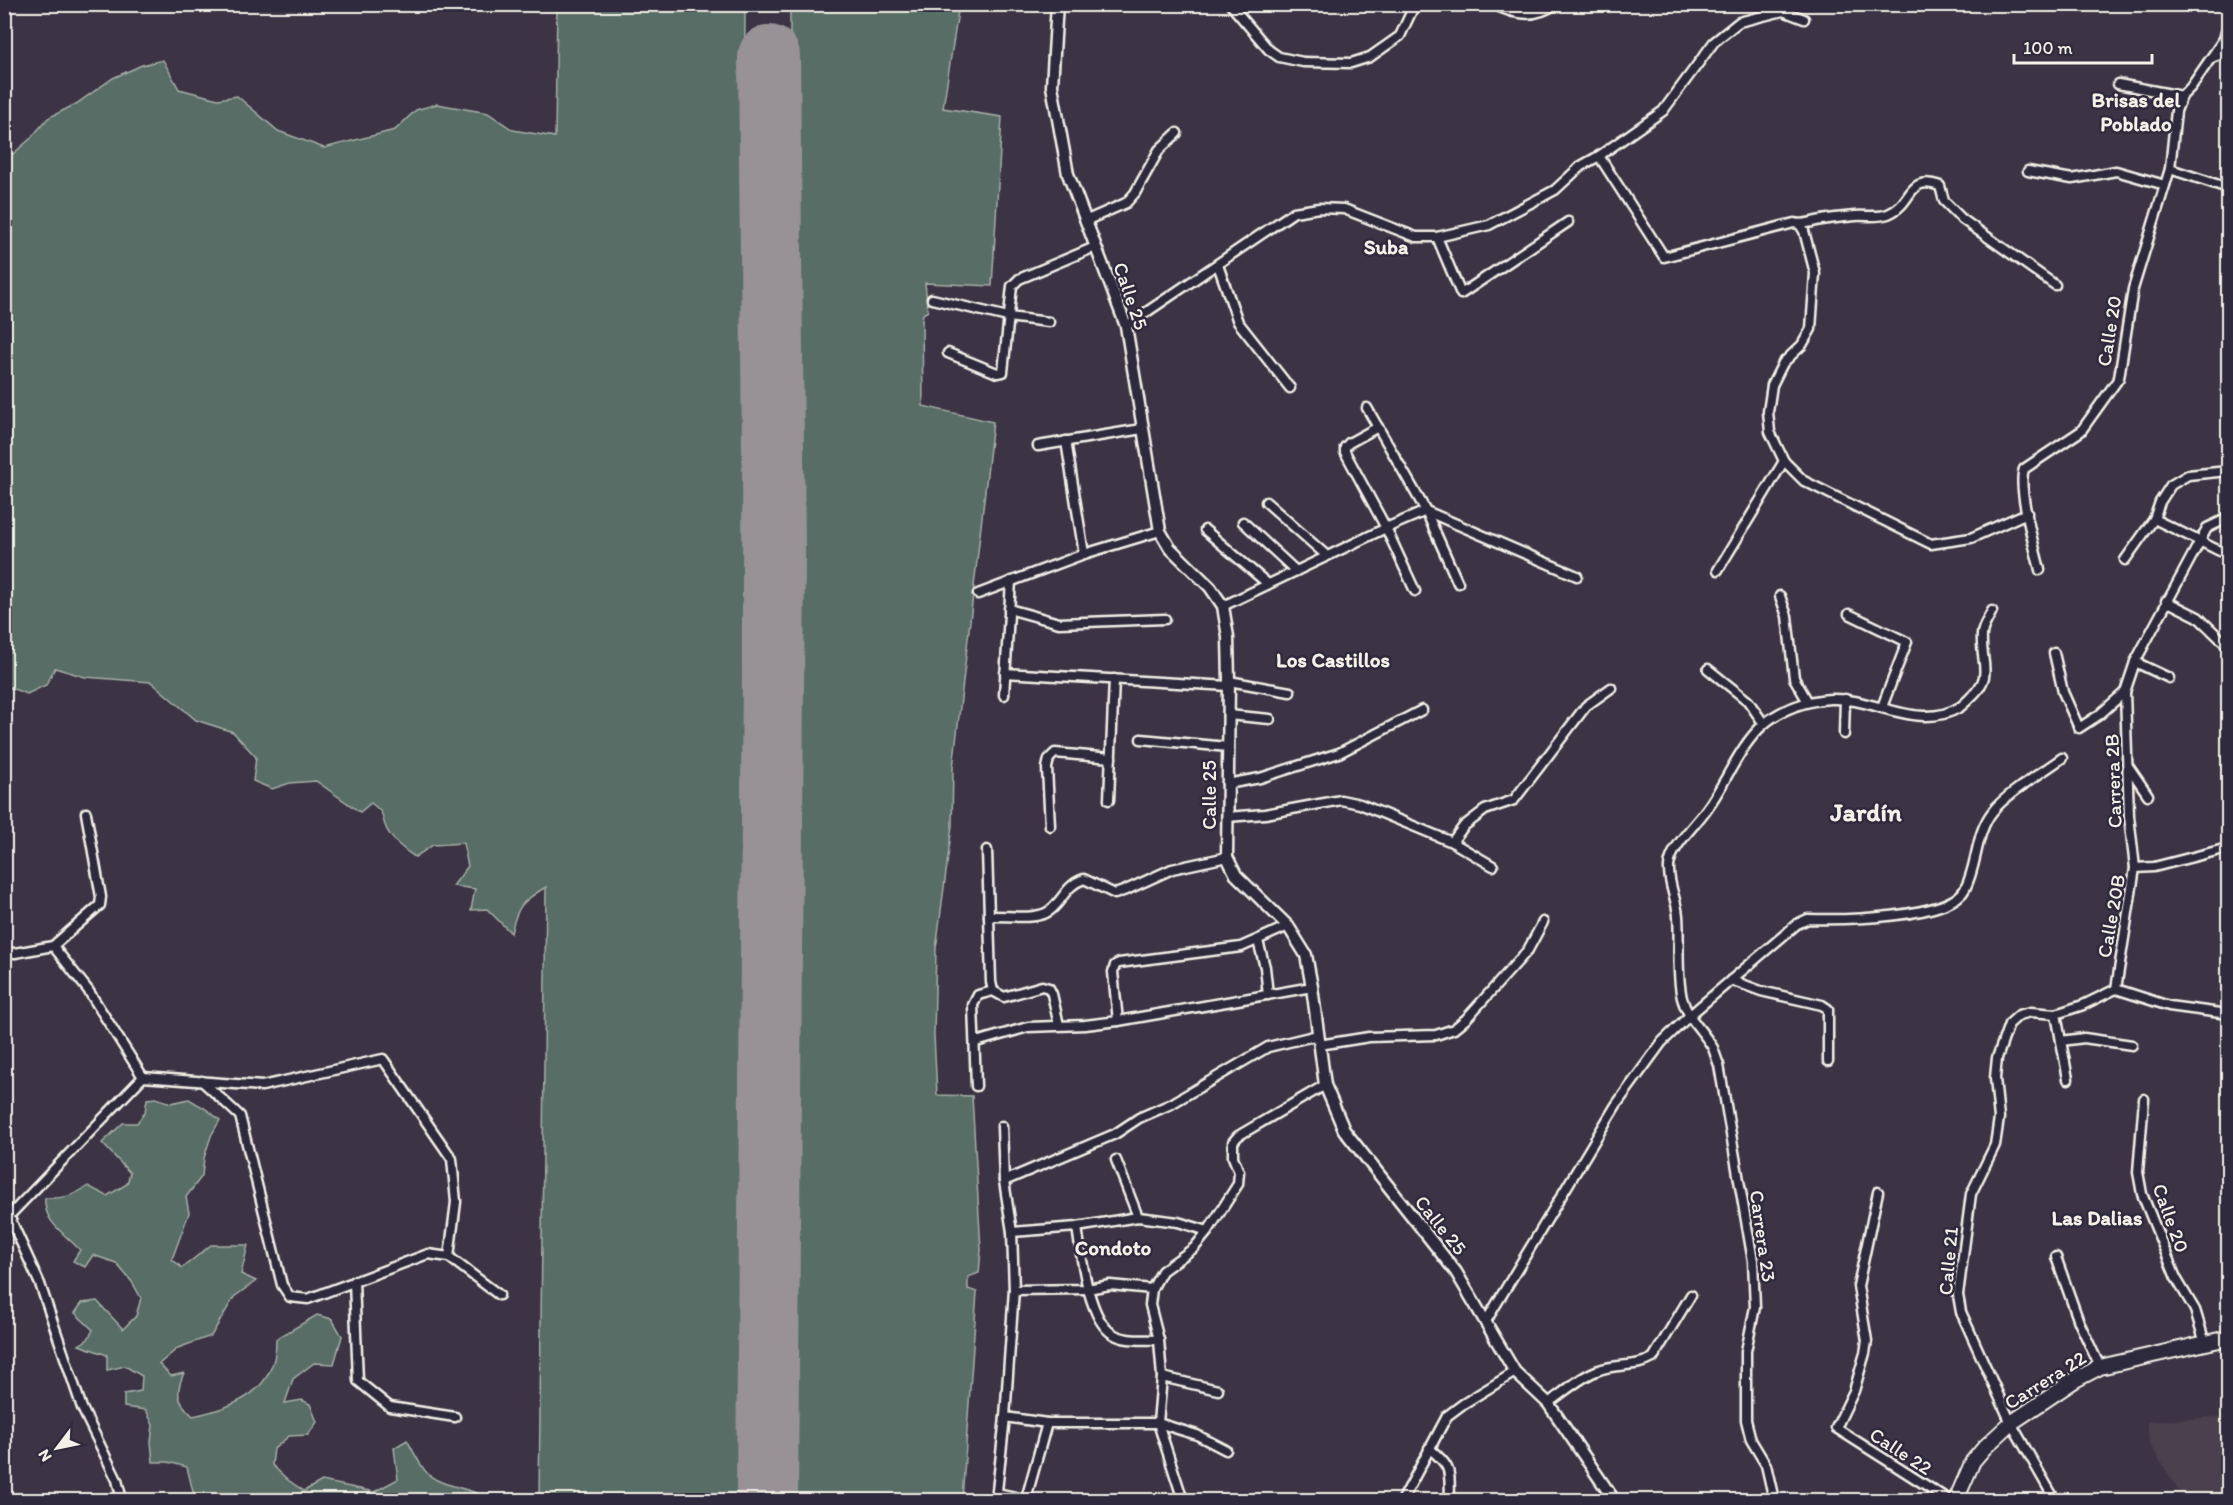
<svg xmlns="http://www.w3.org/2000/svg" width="2233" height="1505" viewBox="0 0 2233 1505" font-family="Itim,sans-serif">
  <rect width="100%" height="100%" fill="#3c3444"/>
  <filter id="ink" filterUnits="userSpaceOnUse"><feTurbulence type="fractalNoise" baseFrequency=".0167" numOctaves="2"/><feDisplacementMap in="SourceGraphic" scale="12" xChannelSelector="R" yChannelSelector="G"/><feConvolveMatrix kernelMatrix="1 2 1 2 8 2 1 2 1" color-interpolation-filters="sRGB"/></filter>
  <g filter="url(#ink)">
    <!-- built -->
    <path fill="#4c3f4d" d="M 2228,1416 L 2228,1500 L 2183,1500 L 2181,1494 L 2149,1443 L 2147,1422 Z"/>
    <!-- green -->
    <g fill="#596d66" stroke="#a6afa7" stroke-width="1.5">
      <path d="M 557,5 L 745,5 L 740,1500 L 539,1500 L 546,887 C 522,901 517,906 511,933 L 487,909 L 471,910 L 475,889 L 453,886 L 468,866 L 463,843 L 433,845 L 415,857 C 404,850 393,842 387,830 C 379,815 389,817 371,803 L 360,812 L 316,781 L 290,783 L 272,789 L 253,781 L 256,757 L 233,732 L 196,720 L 151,682 L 85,677 L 55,668 L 46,685 L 27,694 L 5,686 L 5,153 L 13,154 L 30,139 L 48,118 L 76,104 L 113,78 L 142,65 L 163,60 L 179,89 L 218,99 L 237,96 L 278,131 L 324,148 L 395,130 L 416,110 L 437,104 L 488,113 L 513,130 L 555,137 Z"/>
      <path d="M 790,5 L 959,5 L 943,108 L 1002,117 L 992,286 L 925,283 L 928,311 L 923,314 L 922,320 L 923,406 L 993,422 L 953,768 L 952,826 L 936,949 L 934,1035 L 937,1095 L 972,1096 L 981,1250 L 979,1273 L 968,1277 L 968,1289 L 977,1292 L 962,1500 L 789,1500 Z"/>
      <path d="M 156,1098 L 171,1103 L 189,1099 L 206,1109 L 220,1120 L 211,1136 L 204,1158 L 202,1176 L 186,1197 L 189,1213 L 172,1259 L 182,1268 L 211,1245 L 248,1245 L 241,1274 L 256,1281 L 234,1297 L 211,1336 L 178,1348 L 159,1364 L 171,1376 L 184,1373 C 175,1393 177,1402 193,1416 C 236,1407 277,1391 276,1339 L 317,1315 L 332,1319 L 342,1336 L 334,1364 L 314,1363 L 293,1379 L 285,1403 L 302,1400 L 310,1404 L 317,1422 L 308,1435 L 289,1436 L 274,1449 L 272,1465 L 288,1480 L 304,1491 L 322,1481 L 374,1492 L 398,1479 L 394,1448 L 407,1440 C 413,1450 419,1464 427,1473 C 441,1488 475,1487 488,1500 L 195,1500 L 187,1467 L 168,1462 L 153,1462 L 151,1442 L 153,1425 L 146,1410 L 124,1407 L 124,1394 L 141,1391 L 142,1376 L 125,1366 L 107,1370 L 107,1355 L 79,1345 L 88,1339 L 93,1330 L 75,1313 L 82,1303 L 97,1301 L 123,1329 L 136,1316 L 141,1298 L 132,1282 L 116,1263 L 93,1255 L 85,1267 L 73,1261 L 80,1250 C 65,1234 43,1222 45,1198 C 63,1199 73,1196 88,1186 L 107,1196 L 127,1184 L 130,1173 L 102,1143 L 123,1123 L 137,1123 L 145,1112 L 147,1099 Z"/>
    </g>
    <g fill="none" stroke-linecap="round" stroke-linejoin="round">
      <!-- runway -->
      <path stroke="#989296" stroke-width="62" d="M 767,1500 L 774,550 L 769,56"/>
      <defs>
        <g id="minor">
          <path d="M 1230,4 L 1269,50 L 1279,57 L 1303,62 L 1351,63 L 1370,57 L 1400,36 L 1415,4"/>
          <path d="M 1493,4 C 1512,14 1535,19 1555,4"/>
          <path d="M 2228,4 L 2228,10"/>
          <path d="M 2211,58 L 2228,52"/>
          <path d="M 2118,84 L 2182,96"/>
          <path d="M 1599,156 L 1664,257 L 1794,223 C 1803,226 1813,221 1822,220 C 1833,218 1844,217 1855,216 C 1866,215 1877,218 1888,214 C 1914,204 1906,174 1940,186 L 1944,201 L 1962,219 L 2055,285"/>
          <path d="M 2170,169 L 2228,188"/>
          <path d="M 2028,171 L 2072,179 L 2116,171 L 2165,185"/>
          <path d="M 1085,221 L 1126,203 L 1135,193 L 1159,150 L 1177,133"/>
          <path d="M 1800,225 L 1804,231 L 1815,273 L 1811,329 L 1802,345 L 1783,363 L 1772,385 L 1768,412 L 1770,432 L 1784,461 L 1804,481 L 1931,544 L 1971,538 L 2027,513"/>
          <path d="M 1437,237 L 1461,294 L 1568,222"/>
          <path d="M 1218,265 L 1238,322 L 1290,388"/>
          <path d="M 932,299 L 1008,317 L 1049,322"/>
          <path d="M 1126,326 L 1294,212 L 1319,208 L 1344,209 L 1416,237 L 1437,237 L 1489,225 L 1555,190 L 1581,166 L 1599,156 L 1663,111 L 1714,42 L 1739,22 L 1783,11 L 1804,19"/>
          <path d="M 948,353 L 997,373 L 1003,372 L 1012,286 L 1019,279 L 1095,247"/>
          <path d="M 1367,408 L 1426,511 L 1458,583"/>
          <path d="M 1378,427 L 1349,443 L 1345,447 L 1345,452 L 1386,528 L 1415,591"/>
          <path d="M 1066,441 L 1084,554"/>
          <path d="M 1038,446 L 1142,429"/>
          <path d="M 1266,502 L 1327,556"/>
          <path d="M 2154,519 L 2228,555"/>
          <path d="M 1243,522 L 1296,571"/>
          <path d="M 1205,530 L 1268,584"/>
          <path d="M 2125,560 L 2154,519 L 2160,502 L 2171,485 L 2188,475 L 2228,471"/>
          <path d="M 1718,570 L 1784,461"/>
          <path d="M 2040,570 C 2035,548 2017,488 2024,469 L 2081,431 L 2119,378 L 2133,289 L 2170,169 L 2176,111 L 2182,96 L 2191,87 L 2224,39 L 2228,25"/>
          <path d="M 978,594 L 1084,554 L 1160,531"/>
          <path d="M 1780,596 L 1787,616 L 1794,678 L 1808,702"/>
          <path d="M 2166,601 L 2198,617 L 2228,646"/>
          <path d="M 1223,606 L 1386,528 L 1426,511 L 1577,576"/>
          <path d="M 1009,609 L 1059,623 L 1165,619"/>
          <path d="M 1849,614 L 1907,642 L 1882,707"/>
          <path d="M 2054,653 L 2063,692 L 2079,728 L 2099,715 L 2125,692 L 2135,662 L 2207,528 L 2224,520"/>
          <path d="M 2135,662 L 2169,678"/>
          <path d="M 1708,669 L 1748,701 L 1764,724"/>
          <path d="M 1005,673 L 1229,686"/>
          <path d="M 1229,681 L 1290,692"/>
          <path d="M 1004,695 L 1011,581"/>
          <path d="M 1228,715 L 1270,719"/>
          <path d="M 1844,734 L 1845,699"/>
          <path d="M 1141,739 L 1228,747"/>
          <path d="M 2128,766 L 2148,795"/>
          <path d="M 1227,784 L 1260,778 L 1339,753 L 1422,710"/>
          <path d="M 1109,800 L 1114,679"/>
          <path d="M 1227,817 L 1265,814 L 1341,800 L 1360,804 L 1452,842 L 1493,866"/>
          <path d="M 1050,826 L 1047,768 L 1049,759 L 1055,753 L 1111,758"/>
          <path d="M 1452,842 L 1464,826 L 1485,810 L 1514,800 L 1586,706 L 1611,688"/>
          <path d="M 987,850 L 991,982 L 993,991"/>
          <path d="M 2135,868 L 2154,867 L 2228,848"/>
          <path d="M 989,916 C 1006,915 1030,920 1046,913 C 1062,905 1063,886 1084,879 L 1115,894 L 1126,890 L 1172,869 L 1227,857"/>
          <path d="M 1258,941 L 1265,967 L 1268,995"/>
          <path d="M 53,946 L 100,905 L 101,897 L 86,813"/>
          <path d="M 4,952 L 15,953 L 53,946 L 88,990 L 143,1077"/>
          <path d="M 1731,980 L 1761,991 L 1822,1005 L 1828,1009 L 1828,1061"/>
          <path d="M 2116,989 L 2135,868 L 2129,816 L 2125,692"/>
          <path d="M 2116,989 L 2169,1006 L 2228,1014"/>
          <path d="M 2056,1014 L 2068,1079"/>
          <path d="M 1118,1021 L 1113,972 L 1115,965 L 1119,963 L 1241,947 L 1288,926"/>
          <path d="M 2061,1041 L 2084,1038 L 2132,1045"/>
          <path d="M 976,1042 L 1028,1027 L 1085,1025 L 1118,1021 L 1312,987"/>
          <path d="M 1319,1045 L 1369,1037 L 1436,1035 L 1454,1029 L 1466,1019 L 1528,950 L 1543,922"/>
          <path d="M 202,1081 L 240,1116 L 282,1285 L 290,1297 L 308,1299 L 428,1254 L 449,1257 L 499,1295"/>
          <path d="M 976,1086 L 973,1005 L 978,995 L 993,991 L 1004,997 L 1042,986 L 1049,988 L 1052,994 L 1059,1025"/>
          <path d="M 2144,1099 L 2138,1172 L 2142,1194 L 2176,1278 L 2195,1310 L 2205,1343"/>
          <path d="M 1116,1160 L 1138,1217"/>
          <path d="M 1004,1181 L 1115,1134 L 1139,1118 L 1171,1104 L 1268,1047 L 1318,1035"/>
          <path d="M 1878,1192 L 1858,1286 L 1867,1341 L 1865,1353 L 1854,1391 L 1836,1428 L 1949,1500"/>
          <path d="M 9,1216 L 40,1284 L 82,1408 L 117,1480 L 122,1500"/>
          <path d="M 4,1217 L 9,1216 L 143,1077 L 262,1086 L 383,1059 L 452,1159 L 456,1202 L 449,1257"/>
          <path d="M 1077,1227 C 1081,1254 1088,1320 1113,1334 C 1126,1342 1144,1339 1159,1340"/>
          <path d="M 1012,1232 L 1077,1227 L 1138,1217 L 1178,1222 L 1208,1231"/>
          <path d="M 2056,1257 L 2079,1322 L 2100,1367"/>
          <path d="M 354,1281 L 358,1381 L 390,1407 L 455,1417"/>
          <path d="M 1014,1290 L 1087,1289 L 1110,1285 L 1152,1289"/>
          <path d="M 1485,1323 L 1616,1105 L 1662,1042 L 1689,1016 L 1797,924 L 1808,919 C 1839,920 1950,919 1965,889 C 1978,864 1975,833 1993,811 C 2006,794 2043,772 2062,758"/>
          <path d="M 1162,1377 L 1218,1390"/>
          <path d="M 1548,1403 C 1563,1393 1581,1376 1599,1370 C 1617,1363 1636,1368 1653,1358 L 1691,1295"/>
          <path d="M 1005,1417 L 1047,1423 L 1158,1423 L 1197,1435 L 1226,1450"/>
          <path d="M 1429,1448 C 1453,1468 1449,1470 1450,1500"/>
          <path d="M 997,1493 L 1029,1500"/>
          <path d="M 1026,1499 L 1047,1423"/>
          <path d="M 1403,1499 L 1447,1416 L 1463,1404 L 1515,1372"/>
          <path d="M 996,1500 L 1005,1417 L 1014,1290 L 1012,1232 L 1004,1181 L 1002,1126"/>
          <path d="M 1178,1500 L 1181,1494 L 1158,1423 L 1162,1377 L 1159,1340 L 1150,1305 L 1152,1289 L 1162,1271 L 1194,1248 L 1208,1231 L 1238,1184 L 1239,1172 L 1233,1157 L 1233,1142 L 1238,1136 L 1325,1085"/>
          <path d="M 1774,1500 L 1766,1465 L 1751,1440 L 1746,1420 L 1746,1351 L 1755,1307 L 1753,1261 L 1719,1065 C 1717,1060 1715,1054 1713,1048 C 1703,1031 1687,1018 1682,998 C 1676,972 1680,943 1678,916 C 1677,900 1668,884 1669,867 C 1670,847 1697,824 1708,807 C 1727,781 1739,746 1764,724 C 1781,709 1808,700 1831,699 C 1873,697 1919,732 1960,707 C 1963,705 1967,701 1970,698 C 1995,675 1980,664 1982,635 C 1982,627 1989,618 1992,611"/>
          <path d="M 2055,1500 L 2011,1423 L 1961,1312 L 1958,1295 L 1971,1194 L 1995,1145 L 1999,1118 L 1995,1078 L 1997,1058 L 2009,1024 L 2019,1015 L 2031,1012 L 2056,1014 L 2083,1005 L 2116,989"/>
        </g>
        <path id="tertiary" d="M 1057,4 L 1052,86 L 1068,174 L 1126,326 L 1160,531 L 1170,548 L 1210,587 L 1223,606 L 1228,637 L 1229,681 L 1227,857 L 1236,875 L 1288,926 L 1306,955 L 1312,987 L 1325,1085 L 1344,1130 L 1456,1272 L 1515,1372 L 1548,1403 L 1614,1500"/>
        <path id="primary" d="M 1956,1500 L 1973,1461 L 1985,1447 L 2011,1423 L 2075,1380 L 2100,1367 L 2228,1338"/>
      </defs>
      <!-- minor casing -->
      <use href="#minor" stroke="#f4f1e8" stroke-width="13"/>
      <!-- tertiary casing -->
      <use href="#tertiary" stroke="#f4f1e8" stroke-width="15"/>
      <!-- primary casing -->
      <use href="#primary" stroke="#f4f1e8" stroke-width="18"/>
      <!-- minor -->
      <use href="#minor" stroke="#2f2a3d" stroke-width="8"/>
      <!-- tertiary -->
      <use href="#tertiary" stroke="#2f2a3d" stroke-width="10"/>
      <!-- primary -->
      <use href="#primary" stroke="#2f2a3d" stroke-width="14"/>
    </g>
  </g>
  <g text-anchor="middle" stroke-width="5" stroke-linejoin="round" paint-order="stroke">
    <!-- street labels -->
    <g font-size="20" fill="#f4f1e8" stroke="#2f2a3d">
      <text transform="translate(1131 296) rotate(71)" y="7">Calle 25</text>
      <text transform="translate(2109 331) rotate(-81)" y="7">Calle 20</text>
      <text transform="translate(2113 781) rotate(-92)" y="7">Carrera 2B</text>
      <text transform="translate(1209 795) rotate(-90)" y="7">Calle 25</text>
      <text transform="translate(2111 916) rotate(-80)" y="7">Calle 20B</text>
      <text transform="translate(2171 1218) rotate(70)" y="7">Calle 20</text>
      <text transform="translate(1441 1225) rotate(51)" y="7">Calle 25</text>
      <text transform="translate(1763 1236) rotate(82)" y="7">Carrera 23</text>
      <text transform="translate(1948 1261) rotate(-85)" y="7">Calle 21</text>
      <text transform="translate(2045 1380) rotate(-32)" y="7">Carrera 22</text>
      <text transform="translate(1901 1451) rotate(33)" y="7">Calle 22</text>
    </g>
    <!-- neighbourhood labels -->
    <g font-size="21" font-weight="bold" fill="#f4f1e8" stroke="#2f2a3d">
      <text x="2136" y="107">Brisas del<tspan x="2136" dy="24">Poblado</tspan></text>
      <text x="1386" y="254">Suba</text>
      <text x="1333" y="667">Los Castillos</text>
      <text x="2097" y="1225">Las Dalias</text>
      <text x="1113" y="1255">Condoto</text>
    </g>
    <!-- district labels -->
    <g font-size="26" font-weight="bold" fill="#f4f1e8" stroke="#2f2a3d">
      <text x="1866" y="821">Jardín</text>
    </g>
  </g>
  <!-- margin -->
  <rect width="2233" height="1505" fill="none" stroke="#2f2a3d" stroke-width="24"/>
  <rect x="12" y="12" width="2209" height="1481" fill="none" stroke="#f4f1e8" stroke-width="2" filter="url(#ink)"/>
  <!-- north arrow -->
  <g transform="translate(57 1448) rotate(238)" stroke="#2f2a3d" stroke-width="4.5" paint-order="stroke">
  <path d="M0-4.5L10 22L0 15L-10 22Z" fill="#f4f1e8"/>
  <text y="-9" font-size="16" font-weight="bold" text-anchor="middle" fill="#f4f1e8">N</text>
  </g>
  <!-- scale -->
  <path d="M2014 54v9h138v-9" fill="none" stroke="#f4f1e8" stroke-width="3"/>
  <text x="2023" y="54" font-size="18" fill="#f4f1e8" stroke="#2f2a3d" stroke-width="4.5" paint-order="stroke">100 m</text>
</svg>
